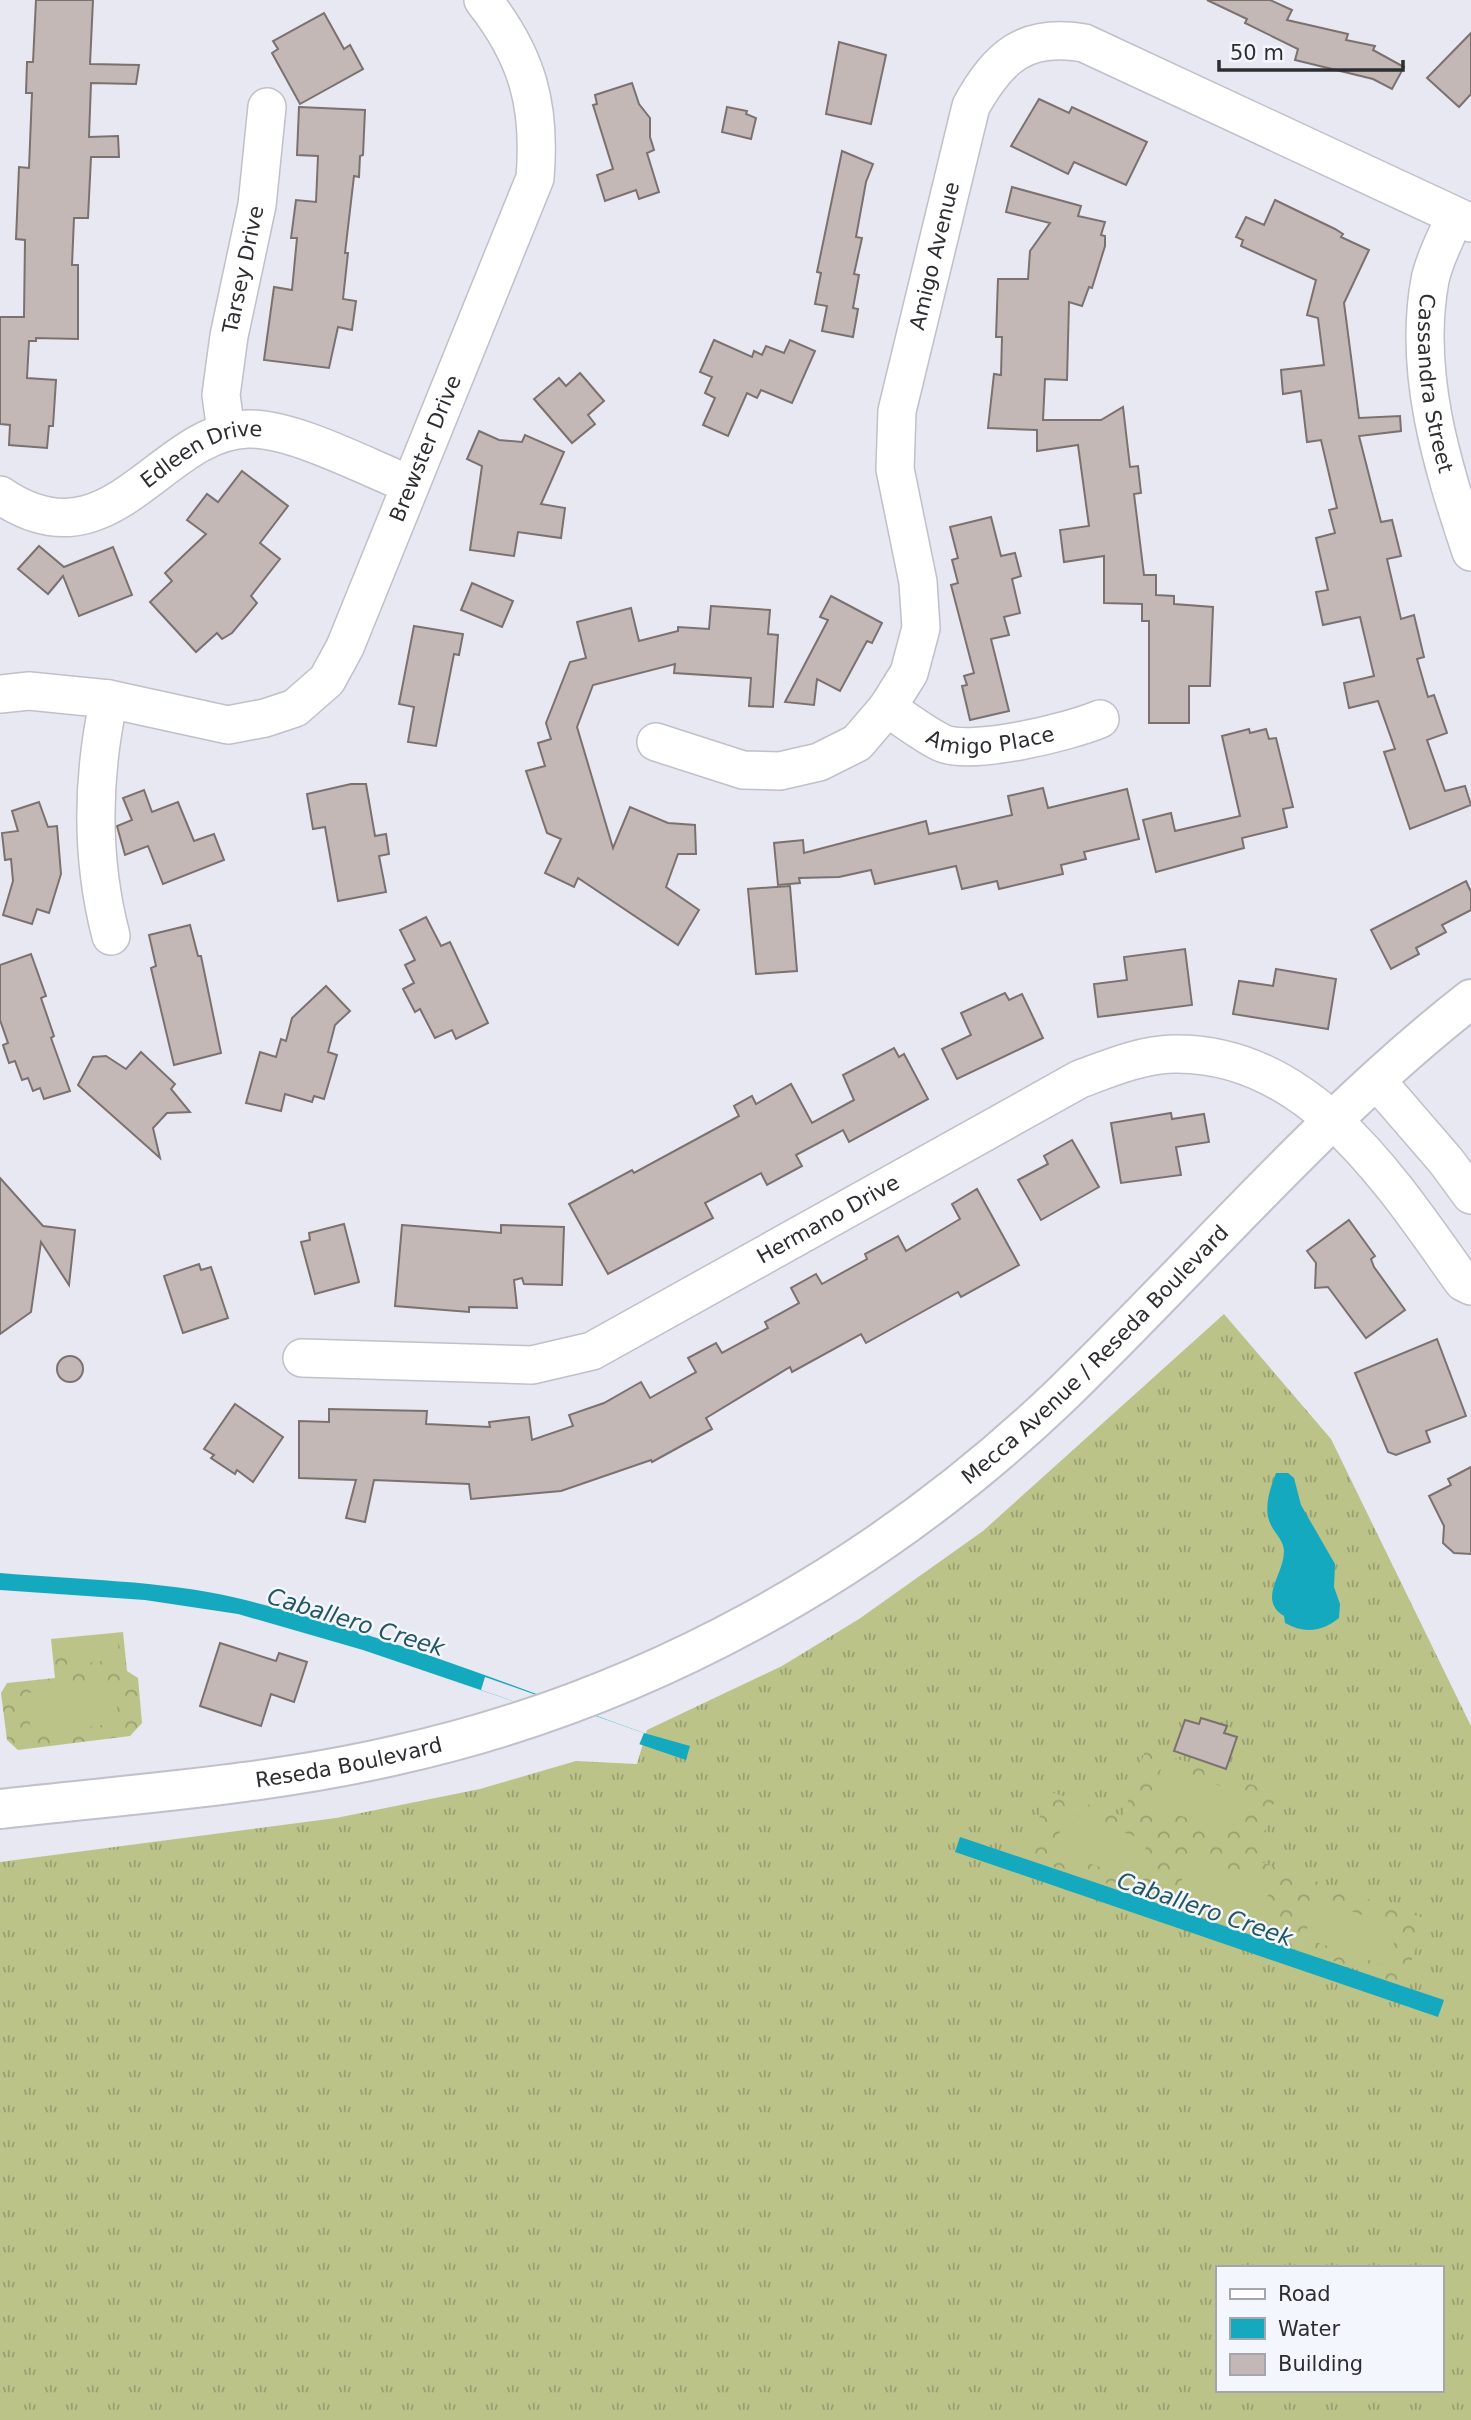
<svg xmlns="http://www.w3.org/2000/svg" width="1471" height="2420" viewBox="0 0 1471 2420" font-family="'DejaVu Sans',sans-serif">
  <defs>
    <pattern id="grass-tufts" width="24" height="20" patternUnits="userSpaceOnUse" patternTransform="scale(1.75)"><rect width="24" height="20" fill="#bbc389"/><path d="M3 7l-1-3M5 7V3M7 7l1-3M15 17l-1-3M17 17v-4M19 17l1-3" fill="none" stroke="#989f71"/></pattern>
    <pattern id="forest-crowns" width="20" height="18" patternUnits="userSpaceOnUse" patternTransform="scale(1.75)"><rect width="20" height="18" fill="#bbc389"/><path d="M2 6a3 3 0 1 1 6 0M12 15a3 3 0 1 1 6 0" fill="none" stroke="#989f71"/></pattern>
  </defs>
  <rect width="100%" height="100%" fill="#e7e8f2"/>
  <!-- grass -->
  <path fill="url(#grass-tufts)" fill-rule="evenodd" d="M 1224,1314 L 1331,1439 L 1471,1726 L 1471,2420 L 0,2420 L 0,1862 L 336,1818 L 480,1789 L 576,1761 L 637,1764 L 647,1730 L 782,1666 L 859,1619 L 983,1531 ZM 1217,2268 L 1441,2268 L 1441,2390 L 1217,2390 Z"/>
  <!-- forest -->
  <g fill="url(#forest-crowns)">
    <path d="M 123,1632 L 127,1671 L 138,1678 L 142,1723 L 130,1736 L 18,1750 L 7,1740 L 1,1693 L 7,1683 L 55,1678 L 51,1639 Z"/>
    <path d="M 1146,1748 L 1277,1793 L 1255,1860 L 1426,1919 L 1403,1985 L 1027,1856 L 1048,1791 L 1123,1816 Z"/>
  </g>
  <!-- garden -->
  <g fill="#bbc389">
    <path d="M 117,1637 L 120,1659 L 70,1665 L 67,1643 Z"/>
    <path d="M 114,1683 L 119,1723 L 31,1734 L 27,1693 Z"/>
    <path d="M 1162,1766 L 1244,1794 L 1231,1833 L 1149,1805 Z"/>
    <path d="M 1067,1812 L 1148,1841 L 1135,1879 L 1053,1851 Z"/>
    <path d="M 1190,1855 L 1272,1884 L 1258,1922 L 1177,1894 Z"/>
    <path d="M 1317,1899 L 1399,1928 L 1386,1966 L 1304,1938 Z"/>
  </g>
  <!-- water -->
  <g fill="#14a9bf">
    <path d="M 1276,1473 L 1288,1473 L 1294,1478 L 1301,1505 L 1335,1564 L 1334,1587 L 1340,1604 L 1339,1618 C 1322,1632 1304,1634 1285,1623 L 1284,1616 C 1257,1599 1284,1575 1284,1551 C 1284,1542 1276,1534 1272,1527 C 1262,1510 1270,1489 1276,1473 Z"/>
    <path d="M 0,1573 C 78,1580 160,1580 237,1598 C 376,1631 509,1685 644,1733 L 690,1746 L 686,1760 L 363,1650 L 238,1614 L 145,1600 L 0,1590 Z"/>
    <path d="M 960,1837 L 1444,2000 L 1438,2017 L 955,1852 Z"/>
  </g>
  <!-- pier -->
  <path fill="#e7e8f2" d="M 485,1677 L 644,1733 L 639,1745 L 481,1690 Z"/>
  <!-- building -->
  <g fill="#c3b8b6" stroke="#7b716f" stroke-width="2">
    <path d="M 36,0 L 93,0 L 90,64 L 139,65 L 136,84 L 91,83 L 89,137 L 118,136 L 119,157 L 91,157 L 88,218 L 74,218 L 72,265 L 78,265 L 78,339 L 36,338 L 36,341 L 29,341 L 27,378 L 56,380 L 53,426 L 49,426 L 47,448 L 9,445 L 10,425 L 0,424 L 0,317 L 24,317 L 25,240 L 16,239 L 19,167 L 29,168 L 32,93 L 26,93 L 27,62 L 33,62 Z"/>
    <path d="M 1207,0 L 1270,0 L 1292,10 L 1287,20 L 1348,34 L 1346,40 L 1375,46 L 1373,50 L 1404,67 L 1392,89 L 1373,79 L 1295,60 L 1298,49 L 1245,23 L 1247,19 Z"/>
    <path d="M 324,13 L 344,49 L 350,45 L 363,69 L 300,104 L 272,53 L 278,49 L 273,41 Z"/>
    <path d="M 1471,33 L 1471,94 L 1459,107 L 1427,78 Z"/>
    <path d="M 839,42 L 886,55 L 871,124 L 826,114 Z"/>
    <path d="M 632,83 L 639,104 L 650,118 L 650,137 L 654,150 L 647,153 L 659,192 L 639,199 L 636,190 L 605,201 L 597,175 L 613,169 L 593,105 L 597,104 L 595,95 Z"/>
    <path d="M 1039,99 L 1069,113 L 1072,107 L 1147,142 L 1126,185 L 1074,162 L 1068,174 L 1011,146 Z"/>
    <path d="M 299,107 L 365,110 L 363,155 L 360,156 L 359,177 L 354,176 L 345,253 L 348,253 L 343,299 L 356,301 L 352,330 L 338,327 L 329,368 L 264,360 L 274,287 L 292,290 L 297,238 L 291,238 L 296,200 L 316,202 L 318,156 L 297,155 Z"/>
    <path d="M 727,107 L 747,111 L 746,114 L 756,118 L 751,139 L 722,132 Z"/>
    <path d="M 842,151 L 873,164 L 866,182 L 856,237 L 862,238 L 854,274 L 859,275 L 853,308 L 858,309 L 853,337 L 822,331 L 827,306 L 815,304 L 821,273 L 817,272 Z"/>
    <path d="M 1012,187 L 1081,206 L 1078,216 L 1105,222 L 1101,235 L 1105,236 L 1105,246 L 1092,288 L 1089,287 L 1082,306 L 1069,302 L 1067,380 L 1045,379 L 1043,420 L 1101,420 L 1123,407 L 1130,467 L 1138,466 L 1141,493 L 1134,494 L 1144,575 L 1156,575 L 1156,595 L 1174,596 L 1174,604 L 1213,607 L 1210,686 L 1189,686 L 1189,723 L 1149,723 L 1149,621 L 1142,621 L 1142,604 L 1104,603 L 1104,556 L 1064,562 L 1060,530 L 1089,526 L 1078,445 L 1037,451 L 1037,430 L 988,428 L 994,374 L 1001,375 L 1002,337 L 996,337 L 998,279 L 1028,279 L 1030,251 L 1050,223 L 1006,212 Z"/>
    <path d="M 1275,200 L 1335,229 L 1343,234 L 1341,237 L 1369,250 L 1344,303 L 1359,418 L 1400,416 L 1401,431 L 1359,436 L 1381,522 L 1392,520 L 1401,556 L 1387,559 L 1401,619 L 1414,615 L 1424,657 L 1417,659 L 1428,697 L 1434,695 L 1447,733 L 1427,740 L 1445,791 L 1465,786 L 1471,805 L 1410,829 L 1384,752 L 1395,749 L 1378,701 L 1349,708 L 1344,683 L 1374,676 L 1360,617 L 1323,625 L 1316,592 L 1328,590 L 1316,538 L 1335,533 L 1329,510 L 1337,508 L 1321,440 L 1307,442 L 1301,391 L 1283,394 L 1281,370 L 1324,365 L 1318,318 L 1307,315 L 1316,280 L 1241,246 L 1243,240 L 1236,237 L 1246,217 L 1264,225 Z"/>
    <path d="M 714,340 L 752,357 L 754,351 L 762,355 L 766,346 L 784,353 L 790,340 L 815,351 L 792,403 L 761,390 L 757,398 L 747,393 L 728,436 L 703,425 L 715,398 L 705,393 L 712,377 L 700,372 Z"/>
    <path d="M 580,373 L 604,401 L 588,415 L 595,424 L 572,443 L 534,399 L 559,378 L 566,386 Z"/>
    <path d="M 479,431 L 499,440 L 522,442 L 525,435 L 564,452 L 541,504 L 565,508 L 561,538 L 518,532 L 514,556 L 470,550 L 482,466 L 467,459 Z"/>
    <path d="M 242,471 L 288,506 L 260,543 L 280,559 L 251,596 L 257,603 L 232,633 L 222,639 L 217,633 L 196,652 L 150,602 L 172,581 L 165,573 L 206,534 L 187,520 L 207,494 L 218,502 Z"/>
    <path d="M 991,517 L 1001,556 L 1015,553 L 1021,576 L 1012,579 L 1020,613 L 1004,617 L 1009,635 L 991,639 L 1009,711 L 970,720 L 962,686 L 967,685 L 964,676 L 974,673 L 951,585 L 958,583 L 952,560 L 958,558 L 950,527 Z"/>
    <path d="M 39,546 L 64,567 L 113,547 L 132,595 L 79,616 L 63,576 L 48,594 L 18,569 Z"/>
    <path d="M 472,583 L 513,601 L 502,627 L 461,610 Z"/>
    <path d="M 831,596 L 882,623 L 872,643 L 867,641 L 840,691 L 817,679 L 814,705 L 785,702 L 828,620 L 820,617 Z"/>
    <path d="M 711,606 L 770,610 L 768,634 L 778,635 L 773,707 L 749,706 L 751,678 L 674,673 L 675,664 L 593,685 L 577,727 L 613,848 L 630,807 L 668,823 L 695,825 L 696,854 L 678,854 L 666,887 L 699,910 L 678,945 L 578,878 L 574,887 L 545,873 L 561,839 L 547,833 L 526,771 L 545,766 L 538,743 L 551,739 L 546,723 L 570,662 L 586,658 L 577,622 L 631,608 L 639,641 L 678,631 L 678,627 L 709,629 Z"/>
    <path d="M 414,626 L 463,634 L 459,655 L 454,654 L 436,746 L 408,742 L 414,707 L 399,704 Z"/>
    <path d="M 1249,729 L 1250,733 L 1266,729 L 1269,739 L 1276,738 L 1293,807 L 1283,809 L 1287,827 L 1242,838 L 1244,848 L 1156,872 L 1143,820 L 1171,813 L 1175,831 L 1240,816 L 1222,736 Z"/>
    <path d="M 351,784 L 366,784 L 375,836 L 386,834 L 389,854 L 379,856 L 386,892 L 338,901 L 325,827 L 313,829 L 307,794 Z"/>
    <path d="M 1043,788 L 1048,808 L 1127,789 L 1139,839 L 1084,852 L 1086,859 L 1061,865 L 1063,874 L 999,889 L 997,881 L 962,889 L 956,866 L 875,884 L 871,870 L 839,877 L 799,878 L 800,883 L 778,885 L 774,843 L 803,840 L 804,853 L 926,821 L 929,834 L 1012,815 L 1008,796 Z"/>
    <path d="M 144,790 L 152,812 L 178,802 L 194,841 L 214,834 L 224,860 L 163,884 L 148,846 L 125,855 L 117,826 L 132,820 L 123,798 Z"/>
    <path d="M 39,802 L 48,827 L 57,826 L 61,874 L 49,913 L 37,909 L 32,924 L 3,915 L 13,881 L 11,859 L 5,860 L 2,833 L 18,831 L 12,811 Z"/>
    <path d="M 1466,881 L 1471,892 L 1471,910 L 1442,925 L 1446,932 L 1416,948 L 1419,954 L 1391,969 L 1371,930 Z"/>
    <path d="M 790,886 L 797,971 L 756,974 L 748,889 Z"/>
    <path d="M 426,917 L 441,946 L 450,942 L 488,1023 L 456,1039 L 452,1030 L 435,1038 L 420,1009 L 415,1012 L 403,989 L 414,983 L 405,965 L 415,960 L 400,930 Z"/>
    <path d="M 190,925 L 198,956 L 201,956 L 221,1053 L 174,1065 L 151,968 L 156,966 L 149,935 Z"/>
    <path d="M 1185,949 L 1192,1005 L 1098,1017 L 1094,984 L 1127,980 L 1124,957 Z"/>
    <path d="M 31,954 L 46,996 L 41,998 L 54,1036 L 51,1038 L 70,1091 L 44,1099 L 40,1088 L 33,1091 L 28,1078 L 22,1080 L 15,1061 L 9,1063 L 3,1045 L 8,1043 L 0,1020 L 0,965 Z"/>
    <path d="M 1276,969 L 1336,979 L 1328,1029 L 1233,1014 L 1239,981 L 1273,986 Z"/>
    <path d="M 326,986 L 350,1011 L 335,1025 L 328,1052 L 337,1055 L 324,1099 L 314,1096 L 312,1102 L 285,1094 L 281,1111 L 246,1103 L 260,1052 L 276,1057 L 281,1039 L 286,1041 L 292,1018 Z"/>
    <path d="M 1005,993 L 1009,1000 L 1022,994 L 1043,1038 L 957,1079 L 942,1049 L 971,1035 L 961,1013 Z"/>
    <path d="M 894,1048 L 899,1057 L 904,1054 L 928,1099 L 849,1142 L 843,1130 L 796,1155 L 802,1166 L 767,1185 L 761,1173 L 705,1203 L 713,1218 L 608,1274 L 569,1204 L 632,1170 L 634,1173 L 739,1116 L 734,1106 L 752,1096 L 756,1104 L 791,1084 L 812,1123 L 854,1100 L 843,1075 Z"/>
    <path d="M 141,1052 L 175,1084 L 171,1089 L 190,1112 L 167,1113 L 153,1128 L 160,1158 L 78,1085 L 93,1057 L 106,1056 L 126,1069 Z"/>
    <path d="M 1171,1113 L 1172,1119 L 1204,1114 L 1209,1142 L 1176,1147 L 1181,1175 L 1121,1183 L 1111,1123 Z"/>
    <path d="M 1072,1140 L 1099,1187 L 1041,1220 L 1018,1180 L 1048,1164 L 1044,1156 Z"/>
    <path d="M 0,1178 L 43,1226 L 75,1230 L 69,1285 L 41,1242 L 31,1312 L 0,1334 Z"/>
    <path d="M 977,1189 L 1019,1265 L 961,1297 L 958,1292 L 866,1343 L 861,1334 L 792,1372 L 790,1367 L 706,1418 L 712,1429 L 652,1462 L 651,1460 L 561,1491 L 471,1499 L 469,1484 L 374,1480 L 365,1522 L 346,1518 L 356,1480 L 299,1478 L 299,1421 L 329,1422 L 329,1409 L 427,1411 L 426,1424 L 490,1427 L 489,1422 L 529,1417 L 532,1440 L 573,1426 L 569,1415 L 604,1403 L 641,1382 L 650,1398 L 696,1372 L 688,1358 L 716,1343 L 722,1353 L 768,1328 L 765,1322 L 799,1303 L 791,1288 L 816,1274 L 822,1284 L 867,1259 L 865,1254 L 898,1236 L 906,1251 L 960,1219 L 952,1204 Z"/>
    <path d="M 1349,1220 L 1375,1256 L 1371,1259 L 1374,1267 L 1405,1310 L 1366,1338 L 1328,1287 L 1315,1288 L 1316,1263 L 1307,1251 Z"/>
    <path d="M 344,1224 L 359,1282 L 315,1294 L 301,1242 L 310,1240 L 309,1233 Z"/>
    <path d="M 402,1225 L 501,1233 L 501,1225 L 564,1227 L 562,1285 L 524,1284 L 522,1278 L 514,1280 L 517,1308 L 469,1307 L 469,1312 L 395,1306 Z"/>
    <path d="M 199,1264 L 201,1270 L 211,1267 L 228,1318 L 183,1333 L 164,1276 Z"/>
    <path d="M 1437,1339 L 1466,1416 L 1426,1431 L 1430,1442 L 1396,1455 L 1388,1452 L 1355,1373 Z"/>
    <circle cx="70" cy="1369" r="13"/>
    <path d="M 235,1404 L 283,1437 L 253,1482 L 237,1470 L 235,1474 L 211,1458 L 214,1455 L 204,1449 Z"/>
    <path d="M 1471,1467 L 1471,1554 L 1454,1553 L 1443,1543 L 1444,1526 L 1429,1496 L 1451,1485 L 1448,1479 Z"/>
    <path d="M 220,1643 L 276,1661 L 279,1653 L 307,1662 L 294,1702 L 271,1694 L 261,1726 L 200,1706 Z"/>
    <path d="M 1201,1718 L 1227,1726 L 1224,1733 L 1237,1737 L 1226,1769 L 1174,1751 L 1185,1720 L 1199,1724 Z"/>
  </g>
  <g fill="none" stroke-linecap="round" stroke-linejoin="round">
    <defs>
      <g id="minor">
        <path id="s1" d="M 1455,216 C 1447,236 1434,259 1430,280 C 1413,372 1442,465 1471,552"/>
        <path id="s2" d="M 226,431 L 221,395 L 229,336 L 257,205 L 267,107"/>
        <path id="s3" d="M 0,495 C 111,571 159,431 248,429 C 293,428 366,467 409,484"/>
        <path id="s4" d="M 0,694 L 29,691 L 109,699 L 228,725 L 265,718 L 295,708 L 327,680 L 345,647 L 535,178 C 541,106 528,57 483,0"/>
        <path d="M 109,699 C 92,777 91,859 111,936"/>
        <path id="s5" d="M 887,708 C 905,719 923,734 942,743 C 972,756 1069,732 1100,719"/>
        <path id="s6" d="M 656,742 L 743,770 L 780,771 L 819,762 L 857,743 L 887,708 L 909,673 L 921,628 L 918,582 L 895,469 L 897,411 L 971,106 C 999,56 1025,33 1084,43 L 1471,223"/>
        <path d="M 1376,1080 L 1446,1161 L 1471,1195"/>
        <path id="s7" d="M 302,1358 L 532,1365 L 592,1351 L 1080,1079 C 1110,1068 1140,1055 1173,1054 C 1310,1051 1393,1184 1463,1282 L 1471,1286"/>
      </g>
      <g id="major">
        <path id="s8" d="M 0,1809 C 132,1794 268,1785 397,1755 C 644,1700 874,1573 1057,1399 C 1195,1266 1320,1117 1471,999"/>
      </g>
    </defs>
    <!-- minor casing -->
    <use href="#minor" stroke="#bfc0c9" stroke-width="40"/>
    <!-- major casing -->
    <use href="#major" stroke="#bfc0c9" stroke-width="42"/>
    <!-- minor -->
    <use href="#minor" stroke="#fff" stroke-width="37"/>
    <!-- major -->
    <use href="#major" stroke="#fff" stroke-width="38"/>
  </g>
  <g text-anchor="middle" stroke-width="5" stroke-linejoin="round" paint-order="stroke">
    <!-- street labels -->
    <g font-size="21" fill="#2d2e31" stroke="#f4f6fd">
      <text dy="7" stroke="none"><textPath href="#s6" startOffset="724">Amigo Avenue</textPath></text>
      <text dy="7" stroke="none"><textPath href="#s2" startOffset="164">Tarsey Drive</textPath></text>
      <text dy="7" stroke="none"><textPath href="#s1" startOffset="173">Cassandra Street</textPath></text>
      <text dy="7" stroke="none"><textPath href="#s4" startOffset="595">Brewster Drive</textPath></text>
      <text dy="7" stroke="none"><textPath href="#s3" startOffset="224">Edleen Drive</textPath></text>
      <text dy="7" stroke="none"><textPath href="#s5" startOffset="114">Amigo Place</textPath></text>
      <text dy="7" stroke="none"><textPath href="#s7" startOffset="562">Hermano Drive</textPath></text>
      <text dy="7" stroke="none"><textPath href="#s8" startOffset="1218">Mecca Avenue / Reseda Boulevard</textPath></text>
      <text dy="7" stroke="none"><textPath href="#s8" startOffset="352">Reseda Boulevard</textPath></text>
    </g>
    <!-- water labels -->
    <g font-size="23" font-style="italic" fill="#225761" stroke="#f4f6fd">
      <text transform="translate(356 1622) rotate(17)" y="8">Caballero Creek</text>
      <text transform="translate(1205 1909) rotate(19)" y="8">Caballero Creek</text>
    </g>
  </g>
  <!-- legend -->
  <rect x="1216" y="2266" width="228" height="126" fill="#f4f6fd" stroke="#a4a6ab" stroke-width="2"/>
  <rect x="1230" y="2289" width="35" height="10" fill="#ffffff" stroke="#a4a6ab" stroke-width="2"/>
  <text x="1278" y="2301" font-size="21" fill="#2d2e31">Road</text>
  <rect x="1230" y="2318" width="35" height="21" fill="#14a9bf" stroke="#a4a6ab" stroke-width="2"/>
  <text x="1278" y="2336" font-size="21" fill="#2d2e31">Water</text>
  <rect x="1230" y="2354" width="35" height="21" fill="#c3b8b6" stroke="#a4a6ab" stroke-width="2"/>
  <text x="1278" y="2371" font-size="21" fill="#2d2e31">Building</text>
  <!-- scale -->
  <path d="M1219 60v10h184v-10" fill="none" stroke="#2d2e31" stroke-width="3.5"/>
  <text x="1230" y="60" font-size="21" fill="#2d2e31" stroke="#f4f6fd" stroke-width="5" paint-order="stroke">50 m</text>
</svg>
